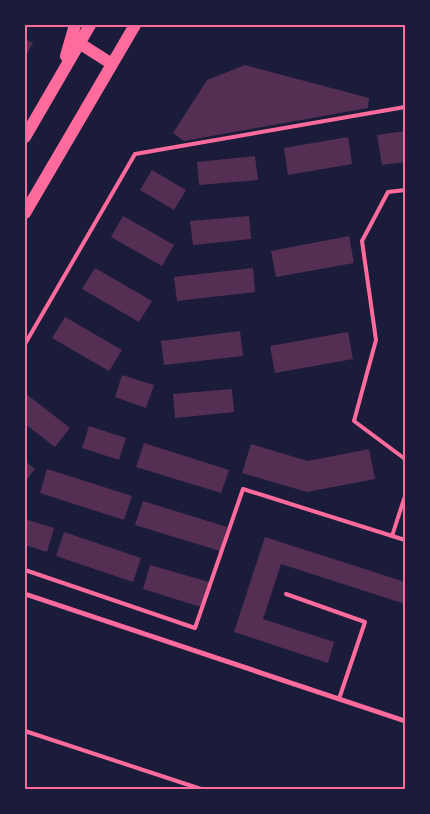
<svg xmlns="http://www.w3.org/2000/svg" width="430" height="814" viewBox="0 0 430 814" font-family="'Sofia Sans Condensed',sans-serif">
  <rect width="100%" height="100%" fill="#1b1b3a"/>
  <!-- building -->
  <g fill="#542f53">
    <path d="M 25,39 L 33,43 L 25,57 Z"/>
    <path d="M 245,65 L 369,98 L 368,108 L 184,141 L 173,133 L 207,80 Z"/>
    <path d="M 405,131 L 405,162 L 382,165 L 377,135 Z"/>
    <path d="M 348,137 L 352,164 L 288,175 L 284,148 Z"/>
    <path d="M 255,156 L 258,180 L 199,185 L 197,162 Z"/>
    <path d="M 152,170 L 186,190 L 174,210 L 140,190 Z"/>
    <path d="M 123,216 L 174,245 L 162,266 L 111,237 Z"/>
    <path d="M 249,216 L 251,239 L 193,245 L 190,221 Z"/>
    <path d="M 349,236 L 354,263 L 276,277 L 271,251 Z"/>
    <path d="M 95,268 L 152,301 L 139,322 L 82,289 Z"/>
    <path d="M 253,268 L 255,292 L 177,301 L 174,277 Z"/>
    <path d="M 65,317 L 122,350 L 109,371 L 52,338 Z"/>
    <path d="M 240,331 L 243,356 L 164,365 L 161,341 Z"/>
    <path d="M 348,332 L 353,359 L 275,373 L 270,346 Z"/>
    <path d="M 122,375 L 154,385 L 146,408 L 115,397 Z"/>
    <path d="M 232,389 L 234,412 L 175,418 L 173,394 Z"/>
    <path d="M 25,393 L 70,428 L 55,447 L 25,424 Z"/>
    <path d="M 89,426 L 126,438 L 119,460 L 82,448 Z"/>
    <path d="M 144,443 L 229,470 L 221,493 L 136,467 Z"/>
    <path d="M 251,444 L 308,461 L 369,449 L 375,479 L 307,492 L 242,473 Z"/>
    <path d="M 25,461 L 35,469 L 25,482 Z"/>
    <path d="M 47,469 L 132,496 L 124,520 L 40,493 Z"/>
    <path d="M 143,501 L 227,527 L 220,551 L 135,525 Z"/>
    <path d="M 25,519 L 54,528 L 47,552 L 25,545 Z"/>
    <path d="M 64,532 L 141,558 L 133,582 L 56,556 Z"/>
    <path d="M 265,537 L 405,582 L 405,604 L 281,564 L 263,619 L 334,642 L 328,663 L 234,632 Z"/>
    <path d="M 150,565 L 209,582 L 201,607 L 143,589 Z"/>
  </g>
  <g fill="none" stroke-linecap="round" stroke-linejoin="round">
    <!-- service -->
    <g stroke="#ff6b9d" stroke-width="4">
      <path d="M 405,190 L 388,192 L 362,241 L 376,340 L 354,421 L 405,459"/>
      <path d="M 25,344 L 135,154 L 405,107"/>
      <path d="M 392,536 L 405,496"/>
      <path d="M 25,570 L 195,628 L 243,489 L 405,540"/>
      <path d="M 286,594 L 365,622 L 339,699"/>
      <path d="M 25,731 L 201,789"/>
    </g>
    <!-- minor -->
    <path stroke="#ff6b9d" stroke-width="5" d="M 25,594 L 405,721"/>
    <!-- primary -->
    <g stroke="#ff6b9d" stroke-width="12">
      <path d="M 79,43 L 112,64"/>
      <path d="M 66,56 L 75,25"/>
      <path d="M 25,137 L 90,25"/>
      <path d="M 25,213 L 135,25"/>
    </g>
  </g>
  <!-- border -->
  <rect width="430" height="814" fill="none" stroke="#1b1b3a" stroke-width="52"/>
  <rect x="26" y="26" width="378" height="762" fill="none" stroke="#ff6b9d" stroke-width="2"/>
</svg>
